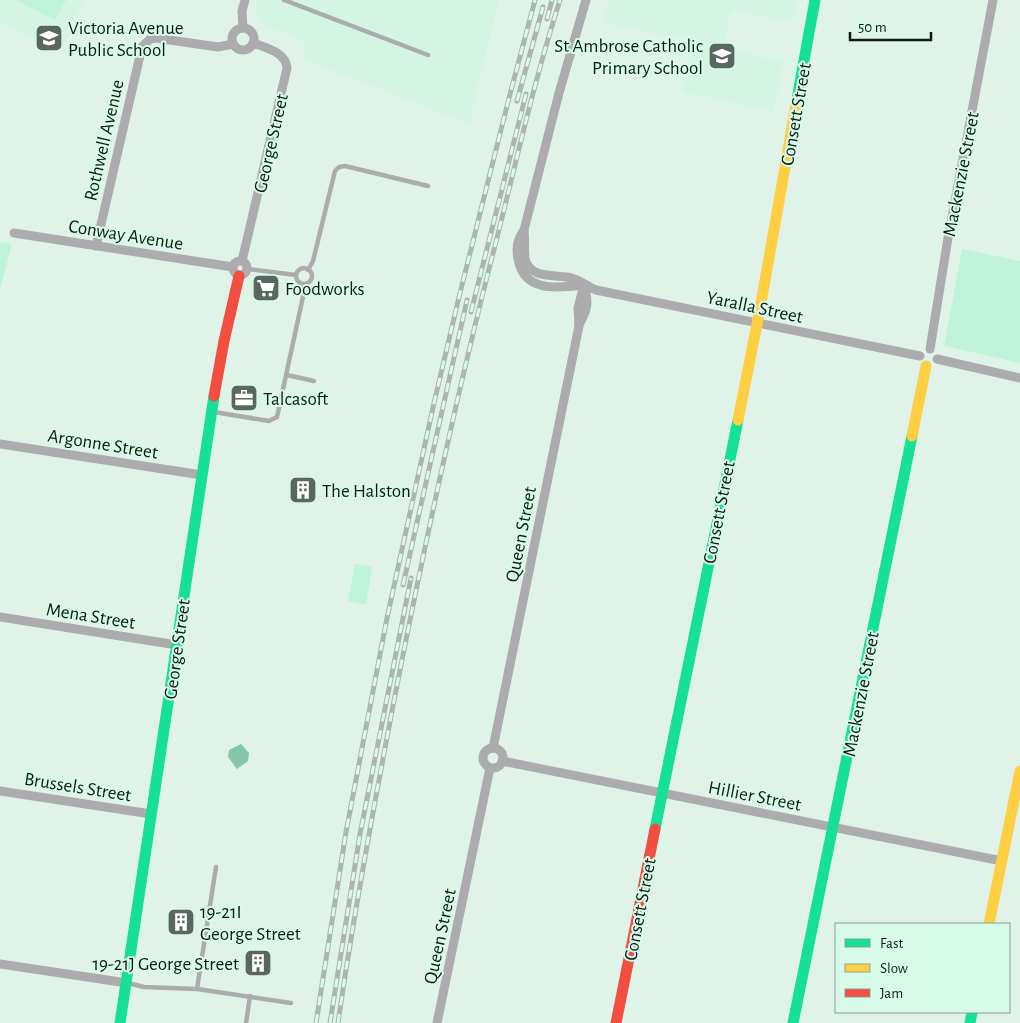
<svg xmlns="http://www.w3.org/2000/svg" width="1020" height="1023" viewBox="0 0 1020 1023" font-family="'Alegreya Sans',sans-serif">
  <rect width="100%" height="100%" fill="#e0f3e9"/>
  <!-- built -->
  <g fill="#d4f5e4">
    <path d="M 0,0 L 84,0 L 61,52 L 0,23 Z"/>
    <path d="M 256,0 L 499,0 L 469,124 L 305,60 L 305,45 L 297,38 L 272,29 L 257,21 Z"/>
    <path d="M 608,0 L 797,0 L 793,22 L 731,10 L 723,49 L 784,62 L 773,111 L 682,92 L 694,41 L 603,23 Z"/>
  </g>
  <!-- green -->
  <g fill="#c0f4da">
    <path d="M 15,0 L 66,0 L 55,20 Z"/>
    <path d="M 0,242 L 12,244 L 0,290 Z"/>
    <path d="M 962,249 L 1020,261 L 1020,363 L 944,346 Z"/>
    <path d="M 355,564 L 372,567 L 366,605 L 348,601 Z"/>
  </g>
  <!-- water -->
  <path fill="#84c8a9" d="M 241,744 L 249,753 L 248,761 L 237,769 L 228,757 L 229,750 Z"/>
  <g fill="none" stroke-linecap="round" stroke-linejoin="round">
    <!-- lane -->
    <g stroke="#acacae" stroke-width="4.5">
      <path d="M 284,0 L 428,55"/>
      <circle cx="304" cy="276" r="8"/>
      <path d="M 247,269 L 296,275"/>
      <path d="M 308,270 L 313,261 L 335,171 L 339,167 L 345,166 L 428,186"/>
      <path d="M 287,375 L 314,381"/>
      <path d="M 214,412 L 269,421 L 277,417 L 304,292 L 304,284"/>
      <path d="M 128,983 L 144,987 L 197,989 L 291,1003"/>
      <path d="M 197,989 L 216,867"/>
      <path d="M 246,1023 L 250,996"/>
    </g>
    <!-- street -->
    <g stroke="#acacae" stroke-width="9">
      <path d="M 243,28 L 242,11 L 245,0"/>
      <circle cx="243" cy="39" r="11"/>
      <path d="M 524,230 C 525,239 524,249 525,258 C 529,280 556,274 572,278 C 580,280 588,287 596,290 L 920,356"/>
      <path d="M 14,233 L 233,267"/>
      <path d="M 96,246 L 142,47 L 150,39 L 156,38 L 218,47 L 233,44"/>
      <circle cx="240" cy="268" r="7"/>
      <path d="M 242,261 L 287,68 C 286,52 266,48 253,43"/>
      <path d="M 584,285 C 558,288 524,293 518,259 C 516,248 517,240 524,230 L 559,93 L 586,0"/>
      <path d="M 579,325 C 587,310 589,305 585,288"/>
      <path d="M 930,349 L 948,238 L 993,0"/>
      <path d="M 937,359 L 1020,378"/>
      <path d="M 0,444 L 202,475"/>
      <path d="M 0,617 L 177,645"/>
      <circle cx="493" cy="758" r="10"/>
      <path d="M 493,748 L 579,326 L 578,308 L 584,285"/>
      <path d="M 502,761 L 1002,861"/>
      <path d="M 0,791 L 151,814"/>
      <path d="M 0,964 L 127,983"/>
      <path d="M 437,1023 L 490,768"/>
    </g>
    <!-- fast -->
    <g stroke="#16e098" stroke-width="11">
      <path d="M 797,99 L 815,0"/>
      <path d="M 655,829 L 738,420"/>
      <path d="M 120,1023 L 214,396"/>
      <path d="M 793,1023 L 912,436"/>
      <path d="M 970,1023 L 972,1012"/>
    </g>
    <!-- slow -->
    <g stroke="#ffcf43" stroke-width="11">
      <path d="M 738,420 L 760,309 L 797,99"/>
      <path d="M 912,436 L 926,366"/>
      <path d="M 989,924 L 1020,771"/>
    </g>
    <!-- jam -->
    <g stroke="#f24e42" stroke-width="11">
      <path d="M 214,396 L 224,341 L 239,276"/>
      <path d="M 616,1023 L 655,829"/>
    </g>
    <defs>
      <g id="rail">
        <path d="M 547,19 L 552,0"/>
        <path d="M 517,101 L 543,7"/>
        <path d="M 471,312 L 526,94"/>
        <path d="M 403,585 L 467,300"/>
        <path d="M 316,1023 L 346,832 L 387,618 L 434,403 L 459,297 L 509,98 L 535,0"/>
        <path d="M 330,1023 L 360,834 L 411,578"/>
        <path d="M 338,1023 C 355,905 377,788 400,670 C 427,534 456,399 490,265 C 513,177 532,87 560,0"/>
      </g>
    </defs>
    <!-- rail casing -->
    <use href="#rail" stroke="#acb5b0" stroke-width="5"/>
    <!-- rail -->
    <use href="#rail" stroke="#d8fbe9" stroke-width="3" stroke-dasharray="9" stroke-linecap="butt"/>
  </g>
  <!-- icons -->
  <defs>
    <symbol id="school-square" viewBox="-11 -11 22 22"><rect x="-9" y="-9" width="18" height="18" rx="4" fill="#58675f" stroke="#d8fbe9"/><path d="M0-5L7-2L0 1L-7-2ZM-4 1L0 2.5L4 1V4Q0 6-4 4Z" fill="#fff"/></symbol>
    <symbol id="supermarket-square" viewBox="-11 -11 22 22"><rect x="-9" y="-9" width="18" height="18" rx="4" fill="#58675f" stroke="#d8fbe9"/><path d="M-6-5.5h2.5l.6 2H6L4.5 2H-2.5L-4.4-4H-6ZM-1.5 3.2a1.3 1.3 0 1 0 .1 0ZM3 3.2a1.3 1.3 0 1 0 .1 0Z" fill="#fff"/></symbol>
    <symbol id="office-square" viewBox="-11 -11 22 22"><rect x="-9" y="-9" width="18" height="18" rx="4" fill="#58675f" stroke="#d8fbe9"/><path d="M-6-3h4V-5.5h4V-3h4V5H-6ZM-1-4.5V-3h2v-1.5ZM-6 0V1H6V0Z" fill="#fff"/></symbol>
    <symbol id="building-square" viewBox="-11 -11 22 22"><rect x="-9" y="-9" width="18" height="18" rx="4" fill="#58675f" stroke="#d8fbe9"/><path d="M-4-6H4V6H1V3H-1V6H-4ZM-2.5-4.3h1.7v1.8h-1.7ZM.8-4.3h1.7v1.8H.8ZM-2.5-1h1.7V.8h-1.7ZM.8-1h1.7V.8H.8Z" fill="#fff"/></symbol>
  </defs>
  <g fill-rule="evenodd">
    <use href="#school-square" x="33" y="22" width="32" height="32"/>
    <use href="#school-square" x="706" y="40" width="32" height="32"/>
    <use href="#supermarket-square" x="250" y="272" width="32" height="32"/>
    <use href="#office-square" x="228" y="382" width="32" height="32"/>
    <use href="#building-square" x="287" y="474" width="32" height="32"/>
    <use href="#building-square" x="165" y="906" width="32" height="32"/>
    <use href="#building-square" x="242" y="947" width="32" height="32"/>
  </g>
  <g text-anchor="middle" stroke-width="4" stroke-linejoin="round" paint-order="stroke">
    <!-- poi labels -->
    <g font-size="19" fill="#0e1b15" stroke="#d8fbe9" text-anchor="start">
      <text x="68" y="34">Victoria Avenue<tspan x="68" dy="22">Public School</tspan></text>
      <text x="703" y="52" text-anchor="end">St Ambrose Catholic<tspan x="703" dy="22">Primary School</tspan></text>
      <text x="285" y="295">Foodworks</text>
      <text x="263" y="405">Talcasoft</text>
      <text x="322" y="497">The Halston</text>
      <text x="200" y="918">19-21I<tspan x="200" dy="22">George Street</tspan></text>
      <text x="239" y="970" text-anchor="end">19-21J George Street</text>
    </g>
    <!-- street labels -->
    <g font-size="19" fill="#0e1b15" stroke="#d8fbe9">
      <text transform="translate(795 114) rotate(-80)" y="7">Consett Street</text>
      <text transform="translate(103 140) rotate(-77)" y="7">Rothwell Avenue</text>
      <text transform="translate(270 143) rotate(-77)" y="7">George Street</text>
      <text transform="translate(960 174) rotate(-79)" y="7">Mackenzie Street</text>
      <text transform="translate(126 234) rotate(9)" y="7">Conway Avenue</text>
      <text transform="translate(755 306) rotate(12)" y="7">Yaralla Street</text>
      <text transform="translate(103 443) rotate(9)" y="7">Argonne Street</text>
      <text transform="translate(718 512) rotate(-79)" y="7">Consett Street</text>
      <text transform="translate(520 534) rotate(-79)" y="7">Queen Street</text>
      <text transform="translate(91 615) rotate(9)" y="7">Mena Street</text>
      <text transform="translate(176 649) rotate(-82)" y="7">George Street</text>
      <text transform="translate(860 694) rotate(-79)" y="7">Mackenzie Street</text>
      <text transform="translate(78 786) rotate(9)" y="7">Brussels Street</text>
      <text transform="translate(755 795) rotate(11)" y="7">Hillier Street</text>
      <text transform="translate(639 909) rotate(-79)" y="7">Consett Street</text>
      <text transform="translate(439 936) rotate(-78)" y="7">Queen Street</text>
    </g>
  </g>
  <!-- legend -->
  <rect x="835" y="923" width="175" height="90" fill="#d8fbe9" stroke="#87a194"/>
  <rect x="845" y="939" width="25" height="8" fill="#16e098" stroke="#87a194"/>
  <text x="880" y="948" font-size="15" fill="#0e1b15">Fast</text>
  <rect x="845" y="964" width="25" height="8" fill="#ffcf43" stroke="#87a194"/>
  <text x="880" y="973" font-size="15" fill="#0e1b15">Slow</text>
  <rect x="845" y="989" width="25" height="8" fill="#f24e42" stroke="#87a194"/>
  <text x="880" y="998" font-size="15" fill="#0e1b15">Jam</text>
  <!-- scale -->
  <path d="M850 32v8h81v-8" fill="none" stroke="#0e1b15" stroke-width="2.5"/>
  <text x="858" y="32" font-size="15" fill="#0e1b15" stroke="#d8fbe9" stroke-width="4" paint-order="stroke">50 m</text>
</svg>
